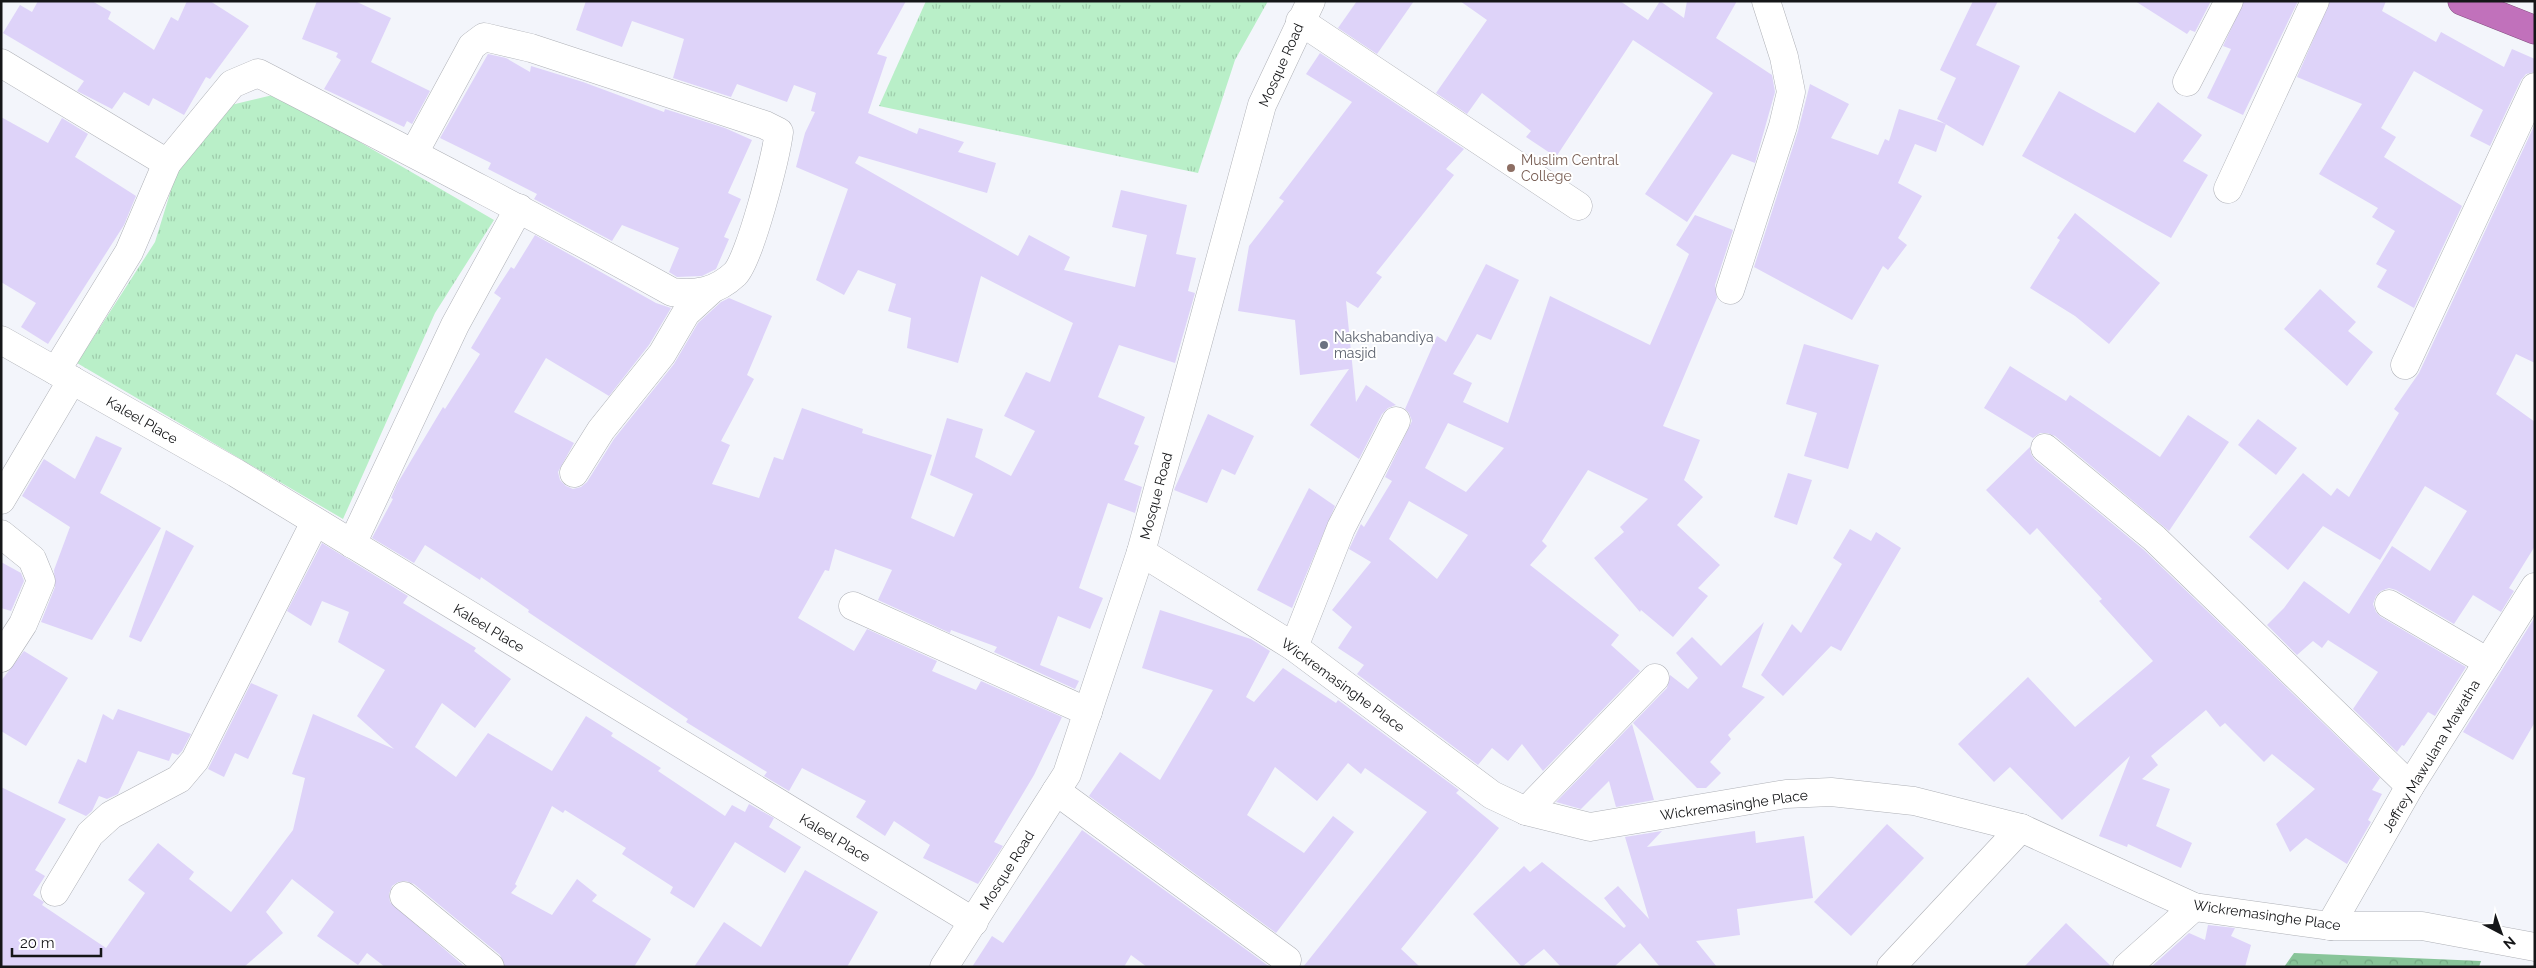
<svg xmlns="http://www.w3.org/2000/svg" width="2536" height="968" viewBox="0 0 2536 968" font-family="Raleway,sans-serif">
  <defs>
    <pattern id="grass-tufts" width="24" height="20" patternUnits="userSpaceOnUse" patternTransform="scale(1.25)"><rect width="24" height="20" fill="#b9efc8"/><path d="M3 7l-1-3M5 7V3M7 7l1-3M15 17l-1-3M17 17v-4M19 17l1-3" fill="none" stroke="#9eccab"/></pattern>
    <pattern id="forest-crowns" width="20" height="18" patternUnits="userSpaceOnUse" patternTransform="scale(1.25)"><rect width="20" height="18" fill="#88c499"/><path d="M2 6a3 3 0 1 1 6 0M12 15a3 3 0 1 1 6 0" fill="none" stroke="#74a883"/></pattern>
  </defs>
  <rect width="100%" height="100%" fill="#f3f5fb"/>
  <!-- grass -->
  <g fill="url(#grass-tufts)">
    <path d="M 926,1 L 1268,1 L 1235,60 L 1198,173 L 879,106 Z"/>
    <path d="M 277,94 L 494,220 L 435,313 L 343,519 L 77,363 L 155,242 L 176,174 L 231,105 Z"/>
  </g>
  <!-- forest -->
  <path fill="url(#forest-crowns)" d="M 2294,953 L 2481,961 L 2479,967 L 2284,967 Z"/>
  <!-- building -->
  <g fill="#ded3f9" fill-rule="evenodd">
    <path d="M 38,1 L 92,1 L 111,12 L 108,19 L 154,50 L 171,17 L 178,21 L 187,1 L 210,1 L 249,26 L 210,79 L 206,77 L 184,115 L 153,98 L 149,106 L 124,92 L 112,109 L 77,91 L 84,81 L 3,33 L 20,5 L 32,12 Z"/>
    <path d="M 317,1 L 355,1 L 391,18 L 371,62 L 430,91 L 412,124 L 407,121 L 404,127 L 324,89 L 341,60 L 336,57 L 338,53 L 302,39 Z"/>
    <path d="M 586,1 L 906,1 L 877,54 L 887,57 L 868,113 L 917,134 L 919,128 L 964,142 L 958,152 L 996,163 L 987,193 L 859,156 L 855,163 L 1018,256 L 1029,235 L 1070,257 L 1064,270 L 1135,287 L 1147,235 L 1112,227 L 1121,190 L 1187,205 L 1176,254 L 1196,258 L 1188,291 L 1195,293 L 1175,363 L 1119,345 L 1098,397 L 1145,417 L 1134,444 L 1139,446 L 1124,480 L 1142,487 L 1135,513 L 1108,503 L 1079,588 L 1103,598 L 1090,629 L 1058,616 L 1040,665 L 1079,681 L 1075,689 L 994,652 L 997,647 L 951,630 L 950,633 L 878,600 L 892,570 L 835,549 L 829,571 L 825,570 L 798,618 L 854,651 L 867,629 L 937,661 L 932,671 L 976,690 L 981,681 L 1062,717 L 1034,775 L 994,842 L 1003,846 L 978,884 L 923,858 L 930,845 L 894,821 L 885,836 L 856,817 L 866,801 L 802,768 L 789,791 L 764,776 L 767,772 L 686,722 L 688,719 L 528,612 L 529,610 L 481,577 L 480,580 L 425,545 L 414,563 L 372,538 L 393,499 L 391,498 L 397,484 L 443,407 L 445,409 L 480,354 L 471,348 L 501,298 L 494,293 L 511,267 L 514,269 L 535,235 L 656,303 L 671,308 L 649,345 L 609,396 L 546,358 L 514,412 L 574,443 L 558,472 L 560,480 L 566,486 L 573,489 L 581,487 L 587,482 L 614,439 L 674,364 L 698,323 L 721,302 L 729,298 L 772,316 L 747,375 L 754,379 L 721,441 L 730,445 L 712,484 L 759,498 L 774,457 L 783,460 L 802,408 L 863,429 L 862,433 L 932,455 L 911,518 L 954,537 L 973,494 L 930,475 L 947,418 L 983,429 L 975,457 L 1011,476 L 1035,431 L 1004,416 L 1026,372 L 1050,382 L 1073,323 L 981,276 L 958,363 L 907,348 L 911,318 L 888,311 L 896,284 L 858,270 L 844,295 L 816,280 L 848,189 L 796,167 L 805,133 L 815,112 L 811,111 L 816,93 L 794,85 L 787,102 L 737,84 L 731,97 L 673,78 L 684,39 L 632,21 L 622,47 L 576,30 Z"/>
    <path d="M 1357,1 L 1414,1 L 1377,54 L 1338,28 Z"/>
    <path d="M 1460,1 L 1620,1 L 1648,20 L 1660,1 L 1684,18 L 1687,1 L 1737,1 L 1716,38 L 1772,75 L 1775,92 L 1755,163 L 1732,154 L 1687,222 L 1645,194 L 1713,93 L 1633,40 L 1556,157 L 1526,137 L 1531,131 L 1482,93 L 1467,114 L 1436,93 L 1487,20 Z"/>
    <path d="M 1973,1 L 1998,1 L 1976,45 L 2020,66 L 1983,146 L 1937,119 L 1956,78 L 1940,70 Z"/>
    <path d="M 2135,1 L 2211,1 L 2195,32 L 2190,30 L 2187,34 Z"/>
    <path d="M 2244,1 L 2298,1 L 2243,115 L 2207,98 L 2231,49 L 2223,46 Z"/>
    <path d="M 2330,1 L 2386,1 L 2382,11 L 2436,42 L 2441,32 L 2504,67 L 2512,49 L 2535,59 L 2535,72 L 2526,74 L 2521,80 L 2490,146 L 2470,136 L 2483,110 L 2414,71 L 2381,128 L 2396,137 L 2384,157 L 2462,206 L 2414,308 L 2377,287 L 2387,270 L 2376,264 L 2395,231 L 2372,217 L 2378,208 L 2319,174 L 2362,104 L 2297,77 Z"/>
    <path d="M 1320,53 L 1464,149 L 1446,169 L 1454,175 L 1376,273 L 1382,277 L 1358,308 L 1346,301 L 1356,402 L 1366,385 L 1396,405 L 1388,408 L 1382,414 L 1359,459 L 1310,425 L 1349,369 L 1300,375 L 1295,320 L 1238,311 L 1249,246 L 1284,201 L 1279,198 L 1352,102 L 1306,74 Z"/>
    <path d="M 488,54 L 506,58 L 530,72 L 531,66 L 583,82 L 664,112 L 665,109 L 725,128 L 752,140 L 728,193 L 741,199 L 724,237 L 729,239 L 716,269 L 702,276 L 677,277 L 669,272 L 679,248 L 622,225 L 612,241 L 534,199 L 537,194 L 488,169 L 491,163 L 440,138 Z"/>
    <path d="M 1810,84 L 1849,104 L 1831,138 L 1878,155 L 1885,139 L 1889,141 L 1899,109 L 1946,124 L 1936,152 L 1915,144 L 1898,183 L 1922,196 L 1898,238 L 1907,245 L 1888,270 L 1883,266 L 1852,320 L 1754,267 L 1798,131 Z"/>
    <path d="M 2059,91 L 2135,133 L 2158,102 L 2202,135 L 2183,161 L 2208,175 L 2171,238 L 2022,156 Z"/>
    <path d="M 1,117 L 48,143 L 62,118 L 88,134 L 75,157 L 136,196 L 124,225 L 48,344 L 21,327 L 36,303 L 1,282 Z"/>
    <path d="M 2535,124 L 2535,363 L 2516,354 L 2496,394 L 2535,422 L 2535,546 L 2509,588 L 2514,591 L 2501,612 L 2473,595 L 2454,624 L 2396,590 L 2389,588 L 2381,591 L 2376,596 L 2373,604 L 2376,612 L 2381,617 L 2466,667 L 2435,716 L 2428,712 L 2404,746 L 2402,745 L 2397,752 L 2353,709 L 2378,672 L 2328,640 L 2322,648 L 2313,641 L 2297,655 L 2267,625 L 2284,608 L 2304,581 L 2349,614 L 2392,546 L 2430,571 L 2467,511 L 2425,486 L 2380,560 L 2323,526 L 2288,570 L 2249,537 L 2303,473 L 2331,496 L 2337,488 L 2349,497 L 2399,413 L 2394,409 L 2419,373 Z"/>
    <path d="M 2075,213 L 2160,283 L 2109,344 L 2075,316 L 2030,288 L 2060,240 L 2057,238 Z"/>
    <path d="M 1695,215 L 1733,230 L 1715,285 L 1717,298 L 1663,426 L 1700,440 L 1684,480 L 1703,497 L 1677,525 L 1720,565 L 1698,588 L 1708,596 L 1673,637 L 1641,610 L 1640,612 L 1594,558 L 1624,532 L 1620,527 L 1648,499 L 1588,470 L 1542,541 L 1547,546 L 1530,565 L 1619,635 L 1611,645 L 1640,671 L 1543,771 L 1522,744 L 1508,761 L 1492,748 L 1478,765 L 1357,674 L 1364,665 L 1338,648 L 1352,627 L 1332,610 L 1371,562 L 1349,549 L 1361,524 L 1364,527 L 1392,481 L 1385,477 L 1412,421 L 1409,413 L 1405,409 L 1437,336 L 1446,342 L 1486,264 L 1519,280 L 1491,340 L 1477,334 L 1453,374 L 1472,383 L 1463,402 L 1508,423 L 1550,296 L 1650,345 L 1689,254 L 1676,245 ZM 1448,423 L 1504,448 L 1466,492 L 1425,468 ZM 1409,501 L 1468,535 L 1437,579 L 1389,539 Z"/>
    <path d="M 2320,289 L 2356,322 L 2348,331 L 2373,352 L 2347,386 L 2284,329 Z"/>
    <path d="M 1804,344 L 1879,365 L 1848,469 L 1804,456 L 1817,413 L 1786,404 Z"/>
    <path d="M 2010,366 L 2066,401 L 2070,395 L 2160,457 L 2188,415 L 2229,442 L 2169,531 L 2055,436 L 2047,433 L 2040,433 L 2033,438 L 1984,408 Z"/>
    <path d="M 1208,414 L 1254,436 L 1235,475 L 1222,469 L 1207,503 L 1174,490 Z"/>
    <path d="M 2258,419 L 2297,448 L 2276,475 L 2238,445 Z"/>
    <path d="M 96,436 L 122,448 L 100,493 L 161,528 L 92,640 L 41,622 L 55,587 L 54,570 L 70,527 L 22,496 L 44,459 L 75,479 Z"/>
    <path d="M 2030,447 L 2031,454 L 2035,460 L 2144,550 L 2380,778 L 2372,790 L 2382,794 L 2368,820 L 2371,822 L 2347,864 L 2306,838 L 2290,852 L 2276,824 L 2315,789 L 2272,754 L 2264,762 L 2225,723 L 2220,727 L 2206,710 L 2151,756 L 2158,765 L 2142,779 L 2170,789 L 2156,826 L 2192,843 L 2181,868 L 2128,844 L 2127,847 L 2099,836 L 2130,756 L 2062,820 L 2010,767 L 1994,782 L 1958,744 L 2028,677 L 2075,727 L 2153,661 L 2099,601 L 2102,599 L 2037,528 L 2030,535 L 1986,490 Z"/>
    <path d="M 1788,473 L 1812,480 L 1797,525 L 1774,517 Z"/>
    <path d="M 1309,488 L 1335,506 L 1292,608 L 1257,590 Z"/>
    <path d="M 1850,529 L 1871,541 L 1876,532 L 1901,548 L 1841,651 L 1831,646 L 1783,696 L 1761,675 L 1792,624 L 1801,633 L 1842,564 L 1833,558 Z"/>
    <path d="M 166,530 L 194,546 L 141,642 L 129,637 Z"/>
    <path d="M 322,543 L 408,596 L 403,603 L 476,648 L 474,651 L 511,679 L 475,728 L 442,703 L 415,747 L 456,777 L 488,733 L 552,771 L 586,716 L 613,733 L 611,736 L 661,768 L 658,771 L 725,816 L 732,805 L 745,812 L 749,804 L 774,818 L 769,827 L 801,847 L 785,873 L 735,842 L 694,908 L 670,893 L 673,887 L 622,854 L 626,848 L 565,810 L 563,813 L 552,806 L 515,884 L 517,886 L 511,893 L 552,915 L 577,879 L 597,895 L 592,901 L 651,939 L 634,967 L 505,967 L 500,955 L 414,884 L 406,881 L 398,882 L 392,886 L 389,894 L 390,902 L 465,967 L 385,967 L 367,953 L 358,965 L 317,936 L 334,912 L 292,879 L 266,912 L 283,933 L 244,967 L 1,967 L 1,787 L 66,819 L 35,870 L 45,876 L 33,895 L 44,902 L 42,905 L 106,948 L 145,893 L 128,880 L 158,843 L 194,872 L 189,879 L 231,912 L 293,830 L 305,778 L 292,774 L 313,714 L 394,749 L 357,716 L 385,670 L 338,642 L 349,612 L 322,601 L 311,626 L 287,611 Z"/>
    <path d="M 1,562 L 21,573 L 24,581 L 11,611 L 1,608 Z"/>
    <path d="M 1160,610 L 1251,639 L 1270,651 L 1246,697 L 1254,702 L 1283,668 L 1336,703 L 1338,700 L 1459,790 L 1456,793 L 1499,828 L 1401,949 L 1420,967 L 1303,967 L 1427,812 L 1365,768 L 1361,774 L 1348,763 L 1317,801 L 1275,767 L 1247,815 L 1304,853 L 1333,816 L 1354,832 L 1276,933 L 1089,796 L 1120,752 L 1160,780 L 1213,690 L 1142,668 Z"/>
    <path d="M 2535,617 L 2535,722 L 2513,760 L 2463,732 Z"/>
    <path d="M 1764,622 L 1742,687 L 1765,697 L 1728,735 L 1731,739 L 1710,762 L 1721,773 L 1706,788 L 1697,788 L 1633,723 L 1667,688 L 1670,675 L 1688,689 L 1698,678 L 1676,653 L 1692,637 L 1721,666 Z"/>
    <path d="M 24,651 L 68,678 L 26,746 L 1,731 L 1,681 Z"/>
    <path d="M 251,683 L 278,695 L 248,759 L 235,753 L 224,777 L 208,769 Z"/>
    <path d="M 118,709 L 191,734 L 182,751 L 178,755 L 172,753 L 169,761 L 138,751 L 118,794 L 107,799 L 99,796 L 92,811 L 86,816 L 58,803 L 78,759 L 86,763 L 103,714 L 113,720 Z"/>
    <path d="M 1632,724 L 1654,800 L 1616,807 L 1609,781 L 1581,809 L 1556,802 Z"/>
    <path d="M 1887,824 L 1924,858 L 1851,936 L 1814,902 Z"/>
    <path d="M 1082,830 L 1270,967 L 1147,967 L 1131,955 L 1124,967 L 972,967 L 992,936 L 1003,943 Z"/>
    <path d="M 1662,831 L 1647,847 L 1755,831 L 1756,843 L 1804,836 L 1813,898 L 1737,909 L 1740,935 L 1696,941 L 1717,967 L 1660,967 L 1640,943 L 1614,967 L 1561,967 L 1544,949 L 1522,967 L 1473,914 L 1524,866 L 1530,872 L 1542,862 L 1624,928 L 1626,926 L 1604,898 L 1618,886 L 1649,919 L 1625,837 Z"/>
    <path d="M 805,870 L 878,912 L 847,967 L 694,967 L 724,922 L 761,947 Z"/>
    <path d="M 2066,923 L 2112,967 L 2024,967 Z"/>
    <path d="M 2208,925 L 2235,928 L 2231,936 L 2251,945 L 2245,967 L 2151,967 L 2189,933 L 2205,940 Z"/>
  </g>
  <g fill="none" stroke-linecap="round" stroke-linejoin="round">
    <defs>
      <g id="minor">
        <path d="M 1300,21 L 1578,206"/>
        <path d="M 1,63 L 167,163"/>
        <path d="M 2187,82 L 2229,1"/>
        <path d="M 2228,189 L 2315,1"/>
        <path d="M 1730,290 L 1783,126 L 1791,92 L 1784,57 L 1766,1"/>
        <path d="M 1,340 L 236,473 L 974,922"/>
        <path d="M 2405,365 L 2535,87"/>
        <path d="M 56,371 L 129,252 L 167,163 L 232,84 L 258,73 C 397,145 535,216 672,292 C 696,295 716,292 735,274 C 750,259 776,156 779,132 L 765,125 L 531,48 L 484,37 L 472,46 L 414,153"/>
        <path d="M 2045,448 L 2154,538 L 2410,786"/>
        <path d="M 574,473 L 601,430 L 662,354 L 686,313 L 710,291"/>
        <path d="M 1,500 L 72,380"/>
        <path d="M 1,534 L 32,559 L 41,581 L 23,624 L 1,658"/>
        <path d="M 352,544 L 455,325 L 519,208"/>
        <path d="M 1141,552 L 1294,647 L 1492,795 L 1526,811 L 1590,827 L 1786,794 L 1831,792 L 1914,801 L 2021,828 L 2194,907 L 2330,926 L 2422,926 L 2535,947"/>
        <path d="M 2389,604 L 2488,662"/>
        <path d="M 853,606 L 1088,712"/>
        <path d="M 1294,647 L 1341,528 L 1396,421"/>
        <path d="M 1056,791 L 1287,960"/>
        <path d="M 1526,811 L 1655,678"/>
        <path d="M 55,892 L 90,834 L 111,815 L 179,779 L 195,760 L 315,522"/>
        <path d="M 404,896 L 490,967"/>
        <path d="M 2330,926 L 2410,786 L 2535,587"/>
        <path d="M 944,967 L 1067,774 L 1141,552 L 1262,105 L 1311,1"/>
        <path d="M 1891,967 L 2021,828"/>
        <path d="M 2127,967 L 2194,907"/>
      </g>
      <path id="highway" d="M 2462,1 L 2535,30"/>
    </defs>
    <!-- minor casing -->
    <use href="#minor" stroke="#afb1b7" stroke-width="29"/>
    <!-- highway casing -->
    <use href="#highway" stroke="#855182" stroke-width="29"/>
    <!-- minor -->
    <use href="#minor" stroke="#fff" stroke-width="28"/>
    <!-- highway -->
    <use href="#highway" stroke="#c171bb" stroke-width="28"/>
  </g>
  <!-- markers -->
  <circle fill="#8d6e63" stroke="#fff" stroke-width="2" cx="1511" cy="168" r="5"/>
  <circle fill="#6b7280" stroke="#fff" stroke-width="2" cx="1324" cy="345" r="5"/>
  <g text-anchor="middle" stroke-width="4" stroke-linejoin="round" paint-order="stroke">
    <!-- street labels -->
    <g font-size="14" fill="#151618" stroke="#fff">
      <text transform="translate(1281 65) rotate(-66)" y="5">Mosque Road</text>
      <text transform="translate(142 420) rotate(30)" y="5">Kaleel Place</text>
      <text transform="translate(1156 496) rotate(-75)" y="5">Mosque Road</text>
      <text transform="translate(489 628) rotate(31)" y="5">Kaleel Place</text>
      <text transform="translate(1343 685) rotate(36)" y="5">Wickremasinghe Place</text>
      <text transform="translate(2431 756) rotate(-59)" y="5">Jeffrey Mawulana Mawatha</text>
      <text transform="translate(1734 805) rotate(-8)" y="5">Wickremasinghe Place</text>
      <text transform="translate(835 838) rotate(31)" y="5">Kaleel Place</text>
      <text transform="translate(1007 870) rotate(-58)" y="5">Mosque Road</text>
      <text transform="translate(2267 915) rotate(8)" y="5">Wickremasinghe Place</text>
    </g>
    <!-- education labels -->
    <g font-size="14" fill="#785e54" stroke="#fff" text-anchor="start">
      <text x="1521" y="165">Muslim Central<tspan x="1521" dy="16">College</tspan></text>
    </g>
    <!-- worship labels -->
    <g font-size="14" fill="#5b616d" stroke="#fff" text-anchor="start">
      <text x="1334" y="342">Nakshabandiya<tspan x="1334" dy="16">masjid</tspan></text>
    </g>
  </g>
  <!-- border -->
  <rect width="2536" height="968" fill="none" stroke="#151618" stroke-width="5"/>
  <!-- north arrow -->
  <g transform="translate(2501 933) rotate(139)" stroke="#ffffff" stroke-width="4" paint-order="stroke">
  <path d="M0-4L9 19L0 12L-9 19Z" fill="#151618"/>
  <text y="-8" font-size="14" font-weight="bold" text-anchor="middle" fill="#151618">N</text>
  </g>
  <!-- scale -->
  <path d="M12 948v8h89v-8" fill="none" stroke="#151618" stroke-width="2.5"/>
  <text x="20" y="948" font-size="15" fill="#151618" stroke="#ffffff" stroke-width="4" paint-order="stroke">20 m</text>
</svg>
